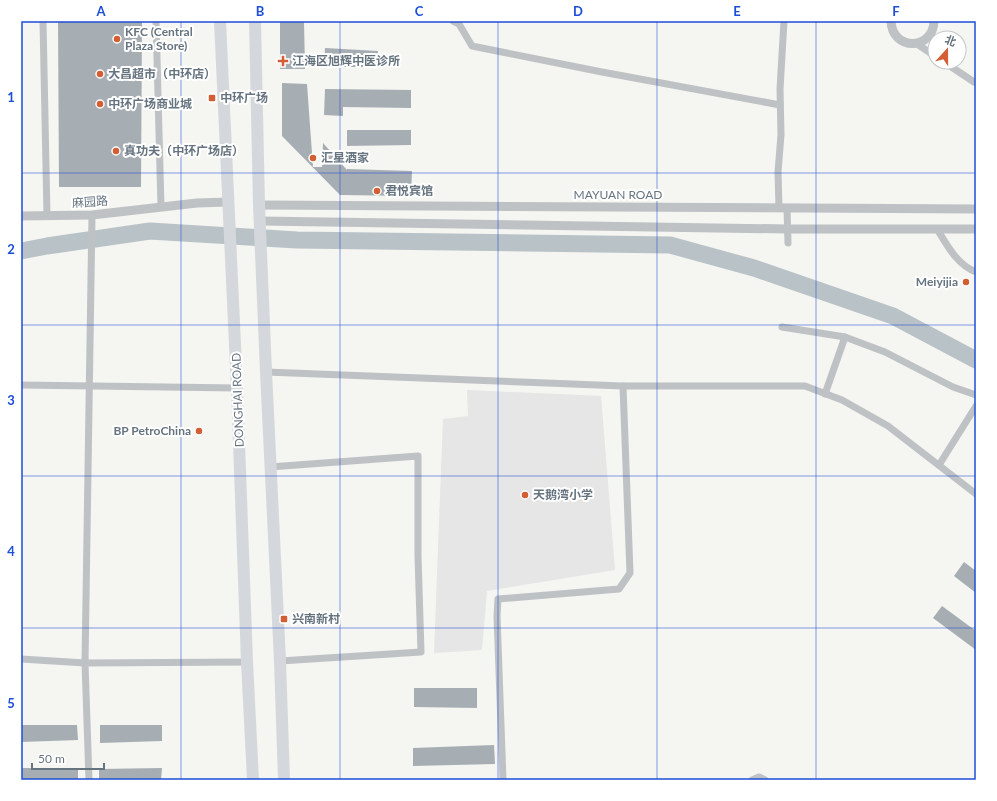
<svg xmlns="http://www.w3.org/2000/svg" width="997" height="801" viewBox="0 0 997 801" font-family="Lato,'Noto Sans SC',sans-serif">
  <rect width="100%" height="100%" fill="#f5f5f1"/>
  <!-- built -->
  <path fill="#e5e6e5" d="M 467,390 L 601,396 L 615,570 L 487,591 L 482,650 L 434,653 L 443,419 L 468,416 Z"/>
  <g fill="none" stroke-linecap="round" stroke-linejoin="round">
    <!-- river -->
    <path stroke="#b9c2c7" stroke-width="17" d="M 21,251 L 47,246 L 150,231 L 297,240 L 670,245 L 754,268 L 893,316 L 976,360"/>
  </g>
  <!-- building -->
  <g fill="#a7aeb3">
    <path d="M 58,21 L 142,21 L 141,187 L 59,187 Z"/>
    <path d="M 280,21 L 304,21 L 305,69 L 280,69 Z"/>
    <path d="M 325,48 L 378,51 L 377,67 L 324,67 Z"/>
    <path d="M 282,83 L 307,84 L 313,167 L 322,167 L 323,143 L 347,170 L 347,169 L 412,171 L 411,196 L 340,195 L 282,136 Z"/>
    <path d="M 325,89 L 411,90 L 411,108 L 343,107 L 343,116 L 324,115 Z"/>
    <path d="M 347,130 L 411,130 L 411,145 L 347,146 Z"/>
    <path d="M 964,562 L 976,571 L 976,593 L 954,576 Z"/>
    <path d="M 942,606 L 976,631 L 976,650 L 933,618 Z"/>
    <path d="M 414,688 L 477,688 L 477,708 L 414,707 Z"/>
    <path d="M 21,725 L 77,725 L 78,740 L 21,742 Z"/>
    <path d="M 100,725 L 162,725 L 162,741 L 100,743 Z"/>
    <path d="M 494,745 L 495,764 L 413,766 L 413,748 Z"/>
    <rect x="21" y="768" width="57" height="12"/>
    <path d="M 162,768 L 161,780 L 99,780 L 99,769 Z"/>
  </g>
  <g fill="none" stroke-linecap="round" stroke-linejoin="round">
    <!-- minor -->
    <g stroke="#bec2c5" stroke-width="7">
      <path d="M 43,21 L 47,216"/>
      <path d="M 156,21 L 161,207"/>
      <path d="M 453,21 L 459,24 L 472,46 L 602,72 L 780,105"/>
      <path d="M 917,44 L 935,56"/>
      <path d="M 944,62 L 974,82 L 976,82"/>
      <path d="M 779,208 L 778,172 L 781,135 L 780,89 L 784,21"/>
      <path d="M 787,208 L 788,243"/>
      <path d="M 937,229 C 947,245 957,265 976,272"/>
      <path d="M 782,327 L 845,337 L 885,352 L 953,387 L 976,395"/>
      <path d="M 266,372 L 623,386 L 805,386 L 842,400 L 888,426 L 976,494"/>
      <path d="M 21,385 L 237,388"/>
      <path d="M 825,394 L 845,337"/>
      <path d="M 939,465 L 976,406"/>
      <path d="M 270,467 L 418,456 L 418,556 L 421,652 L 280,661"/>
      <path d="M 21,659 L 85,663 L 247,662"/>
      <path d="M 89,780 L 85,663 L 92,215"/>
      <path d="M 503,780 L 497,616 L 498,599 L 619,589 L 630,573 L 623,386"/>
      <path d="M 752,780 L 759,777 L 765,780"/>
    </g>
    <!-- tertiary -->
    <g stroke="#bec2c5" stroke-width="9">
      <path d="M 891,21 C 892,51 933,51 934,21"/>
      <path d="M 259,205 L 976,209"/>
      <path d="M 21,216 L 92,215 L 197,203 L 229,202"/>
      <path d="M 260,221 L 788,229 L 976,229"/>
    </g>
    <!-- primary -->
    <g stroke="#d4d8dc" stroke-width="12">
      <path d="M 220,21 L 237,388 L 247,662 L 253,780"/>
      <path d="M 255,21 L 259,205 L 266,372 L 280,661 L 284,780"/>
    </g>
  </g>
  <!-- grid -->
  <path fill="none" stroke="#1d4ed8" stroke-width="1" stroke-opacity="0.55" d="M 181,21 L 181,780M 340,21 L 340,780M 498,21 L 498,780M 657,21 L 657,780M 816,21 L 816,780M 21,173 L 976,173M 21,325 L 976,325M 21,476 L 976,476M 21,628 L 976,628"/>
  <!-- markers -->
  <g fill="#d35e34" stroke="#fff" stroke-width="1.5">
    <circle cx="117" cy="39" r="4"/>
    <path d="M281 55h4v4h4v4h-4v4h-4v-4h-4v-4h4z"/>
    <circle cx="100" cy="74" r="4"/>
    <rect x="208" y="94" width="8" height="8" rx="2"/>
    <circle cx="100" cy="104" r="4"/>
    <circle cx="116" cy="151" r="4"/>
    <circle cx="313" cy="158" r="4"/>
    <circle cx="377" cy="191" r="4"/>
    <circle cx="966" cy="282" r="4"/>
    <circle cx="199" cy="431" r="4"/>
    <circle cx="525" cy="495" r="4"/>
    <rect x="280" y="615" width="8" height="8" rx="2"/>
  </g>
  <g text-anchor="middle" stroke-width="4" stroke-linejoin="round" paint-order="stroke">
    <!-- poi labels -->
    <g font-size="12" font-weight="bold" fill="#667480" stroke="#fff" text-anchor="start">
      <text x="125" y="36">KFC (Central<tspan x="125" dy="14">Plaza Store)</tspan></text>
      <text x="292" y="65">江海区旭辉中医诊所</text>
      <text x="108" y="78">大昌超市（中环店）</text>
      <text x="220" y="102">中环广场</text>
      <text x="108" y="108">中环广场商业城</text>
      <text x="124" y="155">真功夫（中环广场店）</text>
      <text x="321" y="162">汇星酒家</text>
      <text x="385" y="195">君悦宾馆</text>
      <text x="958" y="286" text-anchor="end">Meiyijia</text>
      <text x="191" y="435" text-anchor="end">BP PetroChina</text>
      <text x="533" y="499">天鹅湾小学</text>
      <text x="292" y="623">兴南新村</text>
    </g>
    <!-- street labels -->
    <g font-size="12" fill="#667480" stroke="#fff">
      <text x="618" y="199">MAYUAN ROAD</text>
      <text transform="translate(90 202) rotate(-4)" y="4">麻园路</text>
      <text transform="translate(238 400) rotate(-92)" y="4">DONGHAI ROAD</text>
    </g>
  </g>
  <!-- border -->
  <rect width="997" height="801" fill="none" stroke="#ffffff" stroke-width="44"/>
  <!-- north arrow -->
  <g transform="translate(947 50) rotate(21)"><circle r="19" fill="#ffffff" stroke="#c2c7cc"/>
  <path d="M0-3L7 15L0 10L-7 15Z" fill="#d35e34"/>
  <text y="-6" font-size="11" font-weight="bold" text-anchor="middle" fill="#667480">北</text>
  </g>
  <!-- scale -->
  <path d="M32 763v6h72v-6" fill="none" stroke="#667480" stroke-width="2"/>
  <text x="38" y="763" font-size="12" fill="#667480" stroke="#ffffff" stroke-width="3" paint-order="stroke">50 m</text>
  <rect x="22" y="22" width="953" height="757" fill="none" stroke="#1d4ed8" stroke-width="1.5"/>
  <g font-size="13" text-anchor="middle" font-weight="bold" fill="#1d4ed8">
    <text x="101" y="16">A</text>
    <text x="260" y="16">B</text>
    <text x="419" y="16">C</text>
    <text x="578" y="16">D</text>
    <text x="737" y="16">E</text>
    <text x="896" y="16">F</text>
    <text x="11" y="102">1</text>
    <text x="11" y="254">2</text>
    <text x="11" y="405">3</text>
    <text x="11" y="556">4</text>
    <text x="11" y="708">5</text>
  </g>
</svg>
